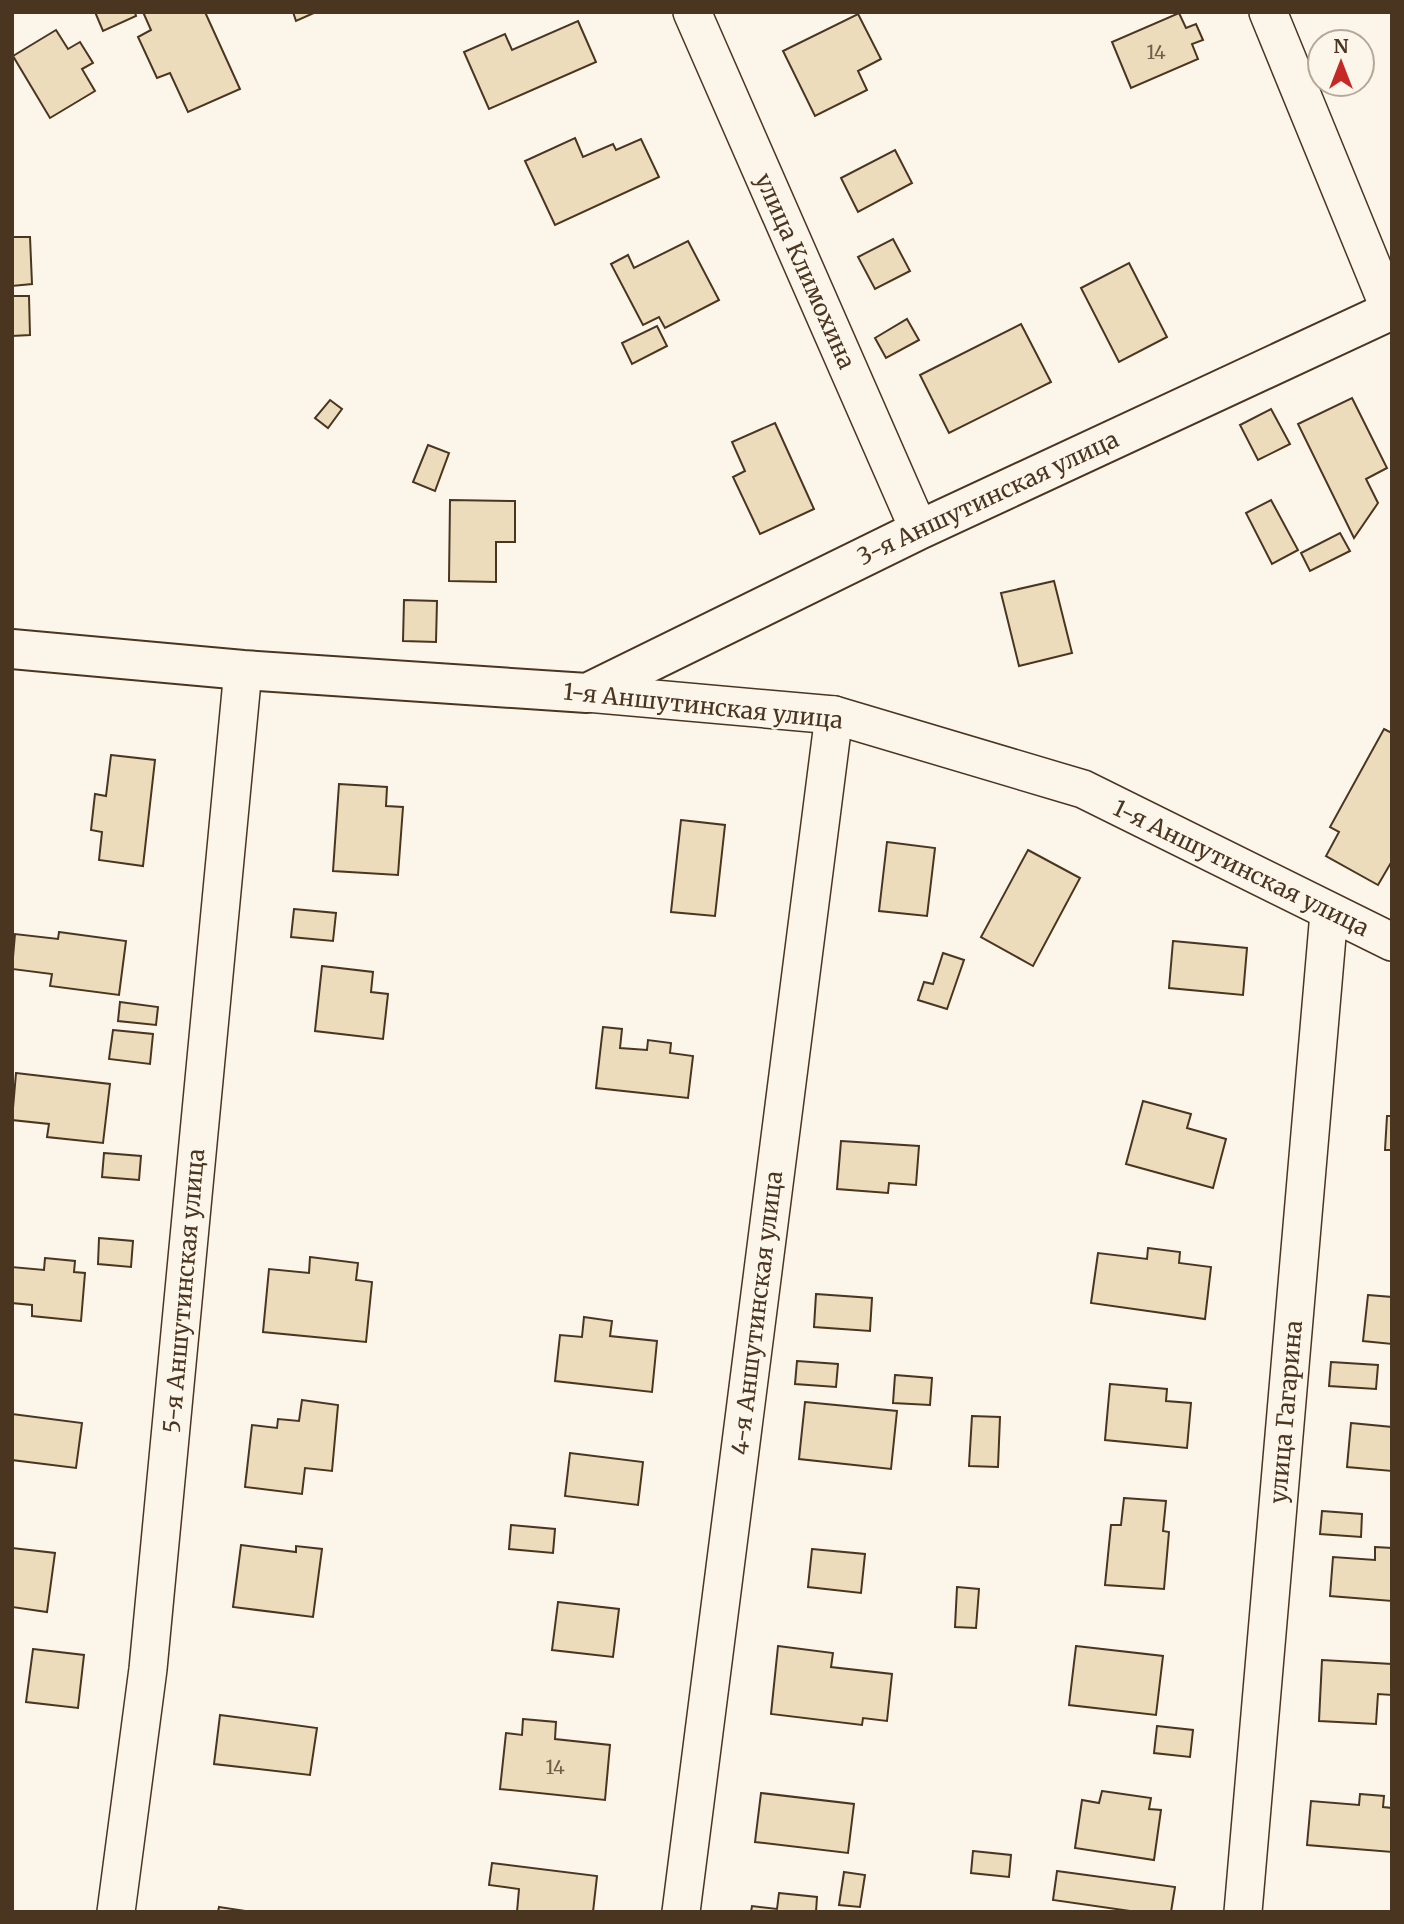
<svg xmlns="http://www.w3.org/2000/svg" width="1404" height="1924" viewBox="0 0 1404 1924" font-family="Merriweather,serif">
  <rect width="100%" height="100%" fill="#fbf6e9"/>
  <!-- building -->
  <g fill="#ecdcbc" stroke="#4a3520" stroke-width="2">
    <path d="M 95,12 L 135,12 L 136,16 L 103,31 Z"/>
    <path d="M 143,12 L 205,12 L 240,89 L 188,112 L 170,73 L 157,78 L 138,37 L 151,30 Z"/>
    <path d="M 293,12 L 316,12 L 296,21 Z"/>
    <path d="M 1179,13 L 1186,28 L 1196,24 L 1203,40 L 1192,44 L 1198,59 L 1131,88 L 1112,42 Z"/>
    <path d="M 858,14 L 881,59 L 858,71 L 867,90 L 815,116 L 783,51 Z"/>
    <path d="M 578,21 L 596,62 L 489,109 L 464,52 L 505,34 L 512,50 Z"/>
    <path d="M 56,30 L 68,49 L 80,42 L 93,63 L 82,69 L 95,91 L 50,118 L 13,56 Z"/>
    <path d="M 575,138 L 583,157 L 613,144 L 616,150 L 641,139 L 659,177 L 555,225 L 525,161 Z"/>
    <path d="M 895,150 L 912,183 L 858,212 L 841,178 Z"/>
    <path d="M 12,237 L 30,237 L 32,284 L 12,286 Z"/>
    <path d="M 893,239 L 910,271 L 875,289 L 858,257 Z"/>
    <path d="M 688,241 L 719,300 L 665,328 L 659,317 L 643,325 L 611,264 L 628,255 L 634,268 Z"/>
    <path d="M 1129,263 L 1167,337 L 1119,362 L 1081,288 Z"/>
    <path d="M 12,296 L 29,296 L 30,335 L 12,336 Z"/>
    <path d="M 907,319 L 919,340 L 886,358 L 875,338 Z"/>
    <path d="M 1021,324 L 1051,382 L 949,433 L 920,375 Z"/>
    <path d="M 657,326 L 667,346 L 632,364 L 622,343 Z"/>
    <path d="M 1352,398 L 1387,468 L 1366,479 L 1378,503 L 1354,538 L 1298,424 Z"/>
    <path d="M 330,400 L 342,409 L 328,428 L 315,418 Z"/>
    <path d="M 1271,409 L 1290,444 L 1258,460 L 1240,425 Z"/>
    <path d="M 775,423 L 814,509 L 760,534 L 733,477 L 745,471 L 732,442 Z"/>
    <path d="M 428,445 L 449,453 L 435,491 L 413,482 Z"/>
    <path d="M 450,500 L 515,501 L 515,542 L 496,542 L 496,582 L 449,581 Z"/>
    <path d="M 1271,500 L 1298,550 L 1272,564 L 1246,513 Z"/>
    <path d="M 1340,533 L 1350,551 L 1310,571 L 1301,553 Z"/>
    <path d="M 1054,581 L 1072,653 L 1019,666 L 1001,593 Z"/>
    <path d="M 404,600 L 437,601 L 436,642 L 403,641 Z"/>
    <path d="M 1384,729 L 1392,733 L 1392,861 L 1378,885 L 1326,856 L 1339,832 L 1330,827 Z"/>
    <path d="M 111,755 L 155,760 L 143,866 L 99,860 L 102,832 L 91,830 L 95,794 L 106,796 Z"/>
    <path d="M 339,784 L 387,787 L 386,806 L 403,807 L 398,875 L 333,871 Z"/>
    <path d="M 681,820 L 725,825 L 715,916 L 671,912 Z"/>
    <path d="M 887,842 L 935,848 L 927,916 L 879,911 Z"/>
    <path d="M 1028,850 L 1080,878 L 1033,966 L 981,937 Z"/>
    <path d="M 294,909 L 336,913 L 333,941 L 291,937 Z"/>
    <path d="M 59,932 L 126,941 L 119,995 L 50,986 L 52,974 L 12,969 L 15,934 L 58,939 Z"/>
    <path d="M 1173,941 L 1247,948 L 1243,995 L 1169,988 Z"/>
    <path d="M 943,953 L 964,960 L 947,1009 L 918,1000 L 924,982 L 933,984 Z"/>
    <path d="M 322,966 L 373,972 L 371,992 L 388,994 L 383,1039 L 315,1031 Z"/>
    <path d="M 120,1002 L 158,1007 L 156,1025 L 118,1021 Z"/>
    <path d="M 603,1027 L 622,1029 L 620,1048 L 647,1050 L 648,1040 L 671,1043 L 670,1053 L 693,1056 L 688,1098 L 596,1088 Z"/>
    <path d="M 113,1030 L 153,1034 L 150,1064 L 109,1059 Z"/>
    <path d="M 16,1073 L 110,1084 L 103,1143 L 47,1137 L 49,1124 L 12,1120 Z"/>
    <path d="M 1143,1101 L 1191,1114 L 1187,1128 L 1226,1139 L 1213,1188 L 1126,1164 Z"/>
    <path d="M 1387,1116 L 1392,1116 L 1392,1150 L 1385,1150 Z"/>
    <path d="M 841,1141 L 919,1146 L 916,1185 L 889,1183 L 888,1193 L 837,1189 Z"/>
    <path d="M 104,1153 L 141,1156 L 139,1180 L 102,1177 Z"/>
    <path d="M 99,1238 L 133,1241 L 131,1267 L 98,1264 Z"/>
    <path d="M 1148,1248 L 1180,1252 L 1179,1263 L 1211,1267 L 1205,1319 L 1091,1303 L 1098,1253 L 1147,1259 Z"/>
    <path d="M 310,1257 L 358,1263 L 356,1280 L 372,1282 L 366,1342 L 263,1332 L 269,1269 L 309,1273 Z"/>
    <path d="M 45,1258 L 75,1261 L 74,1272 L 85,1273 L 81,1321 L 32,1316 L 32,1305 L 12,1303 L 12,1267 L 44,1270 Z"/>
    <path d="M 816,1294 L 872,1298 L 870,1331 L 814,1327 Z"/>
    <path d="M 1368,1295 L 1392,1297 L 1392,1344 L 1363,1341 Z"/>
    <path d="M 584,1317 L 612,1321 L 610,1336 L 657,1341 L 652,1392 L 555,1381 L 560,1335 L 582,1337 Z"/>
    <path d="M 797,1361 L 838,1364 L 836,1387 L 795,1384 Z"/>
    <path d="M 1331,1362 L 1378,1365 L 1376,1389 L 1329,1386 Z"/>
    <path d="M 895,1375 L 932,1378 L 930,1405 L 893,1403 Z"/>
    <path d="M 1110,1384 L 1167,1389 L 1166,1401 L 1191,1403 L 1187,1448 L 1105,1440 Z"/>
    <path d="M 302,1400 L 338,1405 L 332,1471 L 305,1468 L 302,1494 L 245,1487 L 252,1425 L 277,1428 L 278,1419 L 299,1421 Z"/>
    <path d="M 805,1402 L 897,1411 L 891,1469 L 799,1459 Z"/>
    <path d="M 12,1414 L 82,1423 L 76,1468 L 12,1460 Z"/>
    <path d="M 972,1416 L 1000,1417 L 998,1467 L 969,1466 Z"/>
    <path d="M 1351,1423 L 1392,1427 L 1392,1471 L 1347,1467 Z"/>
    <path d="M 570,1453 L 643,1462 L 638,1505 L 565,1496 Z"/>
    <path d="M 1124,1498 L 1166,1501 L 1163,1531 L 1169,1532 L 1164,1589 L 1105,1585 L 1111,1525 L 1121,1525 Z"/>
    <path d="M 1322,1511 L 1362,1514 L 1361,1537 L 1320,1534 Z"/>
    <path d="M 511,1525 L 555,1529 L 553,1553 L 509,1549 Z"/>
    <path d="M 241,1545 L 296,1552 L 296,1546 L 322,1549 L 313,1617 L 233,1607 Z"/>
    <path d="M 1375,1547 L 1392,1548 L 1392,1601 L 1330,1596 L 1333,1557 L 1375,1560 Z"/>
    <path d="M 12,1548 L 55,1553 L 47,1612 L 12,1607 Z"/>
    <path d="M 812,1549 L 865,1554 L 861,1593 L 808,1587 Z"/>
    <path d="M 957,1587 L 979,1589 L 976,1628 L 955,1627 Z"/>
    <path d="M 558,1602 L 619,1609 L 613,1657 L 552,1650 Z"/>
    <path d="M 778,1646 L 833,1653 L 831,1667 L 892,1674 L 887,1721 L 863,1718 L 862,1725 L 771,1714 Z"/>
    <path d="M 1076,1646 L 1163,1656 L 1156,1715 L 1069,1705 Z"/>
    <path d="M 33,1649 L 84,1655 L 78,1708 L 26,1702 Z"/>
    <path d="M 1322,1660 L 1392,1664 L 1392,1695 L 1378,1694 L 1376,1724 L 1319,1721 Z"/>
    <path d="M 220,1715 L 317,1728 L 310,1775 L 214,1764 Z"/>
    <path d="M 523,1719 L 556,1722 L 555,1739 L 610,1745 L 605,1800 L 500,1789 L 506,1733 L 522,1735 Z"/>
    <path d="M 1157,1726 L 1193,1730 L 1190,1757 L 1154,1753 Z"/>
    <path d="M 1102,1791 L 1151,1798 L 1149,1809 L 1161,1810 L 1154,1860 L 1075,1848 L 1082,1800 L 1099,1803 Z"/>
    <path d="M 761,1793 L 854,1804 L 848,1853 L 755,1842 Z"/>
    <path d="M 1360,1794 L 1384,1796 L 1383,1807 L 1392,1808 L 1392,1852 L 1307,1845 L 1311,1801 L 1359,1805 Z"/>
    <path d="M 973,1851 L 1011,1855 L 1009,1877 L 971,1873 Z"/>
    <path d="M 492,1863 L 597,1876 L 593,1912 L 517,1912 L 519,1889 L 489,1885 Z"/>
    <path d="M 1057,1871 L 1175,1887 L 1171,1912 L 1137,1912 L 1053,1900 Z"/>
    <path d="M 844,1872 L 865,1875 L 860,1907 L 839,1905 Z"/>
    <path d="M 779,1893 L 817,1897 L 816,1912 L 751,1912 L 752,1906 L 777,1909 Z"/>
    <path d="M 219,1907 L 246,1911 L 246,1912 L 218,1912 Z"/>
  </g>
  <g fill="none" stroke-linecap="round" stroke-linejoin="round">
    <defs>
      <g id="minor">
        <path d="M 692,12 L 919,530"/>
        <path d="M 1268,12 L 1390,310"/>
        <path d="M 587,693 L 834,715 L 1083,789 L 1392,942"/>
        <path d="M 116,1912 L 148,1669 L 243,670"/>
        <path d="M 681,1912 L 834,715"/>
        <path d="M 1243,1912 L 1329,913"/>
      </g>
      <path id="tertiary" d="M 12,649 L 243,670 L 587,693 L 919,530 L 1392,310"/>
    </defs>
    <!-- minor casing -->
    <use href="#minor" stroke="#4a3520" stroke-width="40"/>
    <!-- tertiary casing -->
    <use href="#tertiary" stroke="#4a3520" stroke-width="42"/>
    <!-- minor -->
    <use href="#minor" stroke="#fbf6e9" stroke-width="37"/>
    <!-- tertiary -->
    <use href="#tertiary" stroke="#fbf6e9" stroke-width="38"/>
  </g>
  <g text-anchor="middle" stroke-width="5" stroke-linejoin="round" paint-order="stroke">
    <!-- number labels -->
    <g font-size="19" fill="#725f47">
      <text x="1156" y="59">14</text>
      <text x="555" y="1774">14</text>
    </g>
    <!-- street labels -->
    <g font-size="23" fill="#4a3520" stroke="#fbf6e9">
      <text transform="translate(805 271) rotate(66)" y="8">улица Климохина</text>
      <text transform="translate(988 498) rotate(-25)" y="8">3-я Аншутинская улица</text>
      <text transform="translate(703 706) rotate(6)" y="8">1-я Аншутинская улица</text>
      <text transform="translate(1241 868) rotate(26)" y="8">1-я Аншутинская улица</text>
      <text transform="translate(184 1291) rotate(-85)" y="8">5-я Аншутинская улица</text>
      <text transform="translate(757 1313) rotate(-83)" y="8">4-я Аншутинская улица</text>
      <text transform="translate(1286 1412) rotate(-85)" y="8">улица Гагарина</text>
    </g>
  </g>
  <!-- border -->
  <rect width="1404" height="1924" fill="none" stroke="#4a3520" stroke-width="28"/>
  <!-- north arrow -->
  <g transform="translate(1341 63)"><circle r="33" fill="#fbf6e9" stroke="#b4a999" stroke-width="2"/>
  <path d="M0-5L12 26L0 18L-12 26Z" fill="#c62828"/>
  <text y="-10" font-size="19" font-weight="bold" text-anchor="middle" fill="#4a3520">N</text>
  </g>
</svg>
